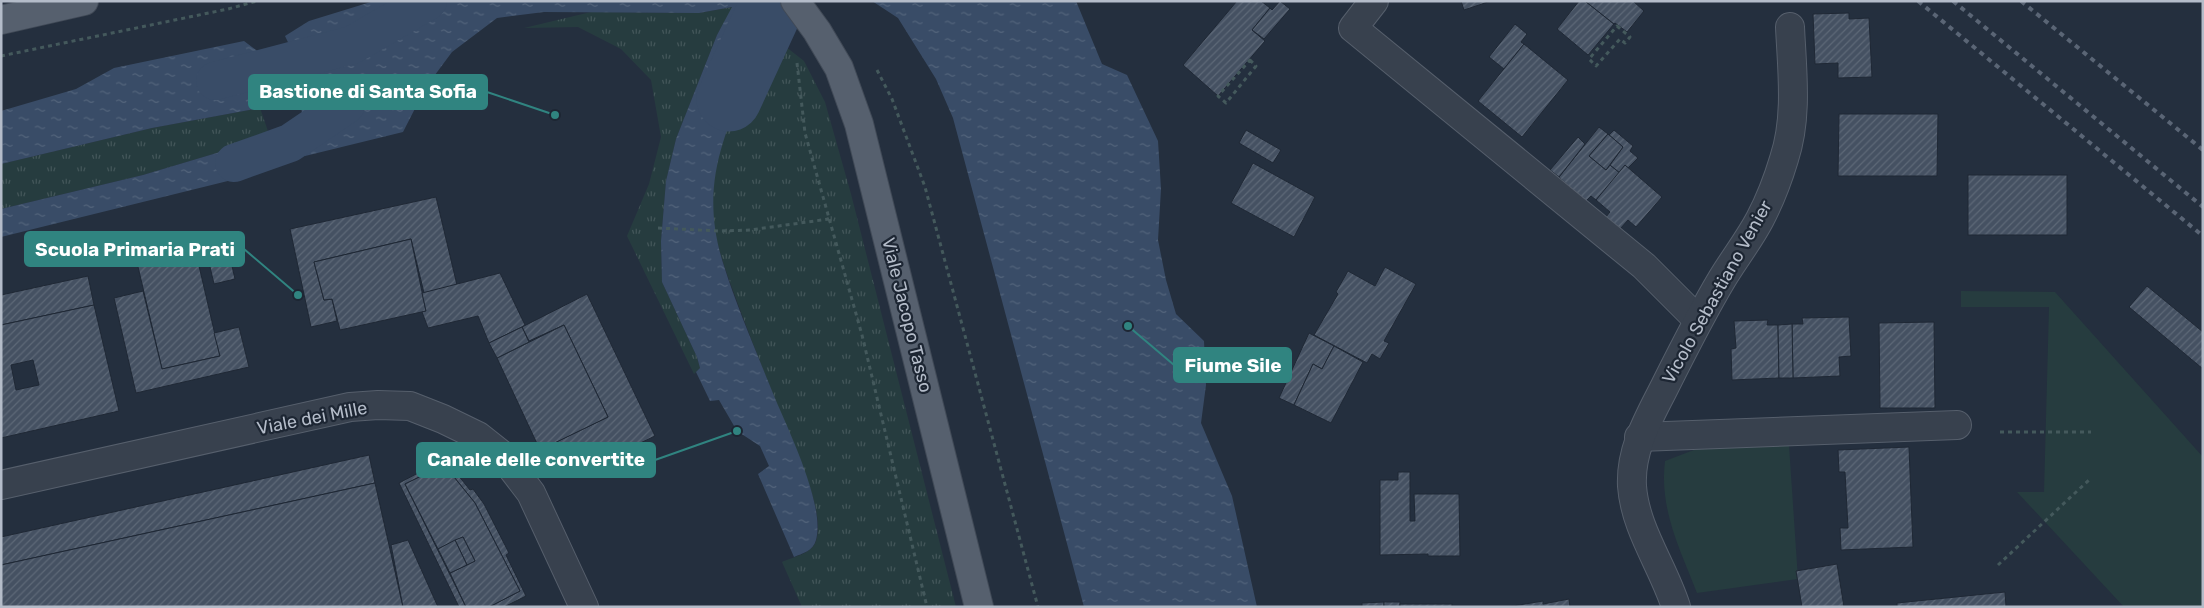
<svg xmlns="http://www.w3.org/2000/svg" width="2204" height="608" viewBox="0 0 2204 608" font-family="Rubik,sans-serif">
  <defs>
    <pattern id="park-tufts" width="24" height="20" patternUnits="userSpaceOnUse" patternTransform="scale(1.25)"><rect width="24" height="20" fill="#263c3f"/><path d="M3 7l-1-3M5 7V3M7 7l1-3M15 17l-1-3M17 17v-4M19 17l1-3" fill="none" stroke="#435659"/></pattern>
    <pattern id="water-ripples" width="26" height="14" patternUnits="userSpaceOnUse" patternTransform="scale(1.25)"><rect width="26" height="14" fill="#394c67"/><path d="M2 4q2-2 4 0t4 0M15 11q2-2 4 0t4 0" fill="none" stroke="#53647b"/></pattern>
    <pattern id="building-hatch" width="6" height="6" patternUnits="userSpaceOnUse" patternTransform="scale(1.25)"><rect width="6" height="6" fill="#455162"/><path d="M-1 1l2-2M0 6l6-6M5 7l2-2" fill="none" stroke="#5d6877"/></pattern>
  </defs>
  <rect width="100%" height="100%" fill="#242f3e"/>
  <!-- grass -->
  <g fill="#263c3f">
    <path d="M 1961,291 L 2055,292 L 2203,457 L 2203,607 L 2124,607 L 2017,492 L 2044,492 L 2049,307 L 1961,307 Z"/>
    <path d="M 1789,445 L 1798,579 L 1697,593 C 1680,549 1659,509 1665,461 L 1699,448 Z"/>
  </g>
  <!-- park -->
  <g fill="url(#park-tufts)">
    <path d="M 733,7 L 717,35 L 676,139 L 666,181 L 661,241 L 662,282 L 697,357 L 700,368 L 694,374 L 627,236 L 649,184 L 661,137 L 651,80 L 621,49 L 578,27 L 524,28 L 591,12 L 699,13 Z"/>
    <path d="M 772,36 L 804,61 L 825,102 L 851,194 L 956,607 L 802,607 L 782,562 C 793,557 812,554 816,541 C 825,514 801,464 791,439 C 774,397 757,355 741,312 C 727,273 709,233 712,191 C 716,136 746,83 772,36 Z"/>
    <path d="M 260,108 L 270,137 L 143,175 L 1,209 L 1,164 L 152,128 Z"/>
  </g>
  <!-- water -->
  <g fill="url(#water-ripples)">
    <path d="M 374,1 L 756,1 C 763,12 773,21 772,34 C 771,44 752,70 747,81 C 718,147 701,195 724,266 C 737,307 754,346 770,386 C 784,422 826,503 816,540 C 813,551 803,553 794,557 L 758,474 L 769,466 L 760,446 L 737,431 L 719,400 L 710,401 L 696,372 L 700,368 L 697,357 L 662,282 L 661,241 L 666,181 L 676,139 L 717,35 L 732,7 L 699,13 L 544,12 L 497,18 L 452,52 L 426,87 L 403,132 L 305,156 C 303,123 300,63 285,36 L 309,21 Z"/>
    <path d="M 872,1 L 1076,1 L 1102,64 L 1127,75 L 1158,141 L 1161,189 L 1158,240 L 1166,280 L 1176,314 L 1204,341 L 1206,385 L 1201,423 L 1232,496 L 1257,607 L 1084,607 L 953,118 L 936,79 L 898,18 Z"/>
    <path d="M 244,41 L 260,53 L 268,87 L 256,98 L 260,108 L 152,128 L 1,164 L 1,111 L 76,89 L 114,68 Z"/>
    <path d="M 281,136 L 283,155 L 259,162 L 248,176 L 1,237 L 1,209 L 143,175 L 270,137 Z"/>
  </g>
  <g fill="none" stroke-linecap="round" stroke-linejoin="round">
    <!-- canal -->
    <g stroke="#394c67" stroke-width="38">
      <path d="M 215,81 L 352,45 L 428,1"/>
      <path d="M 234,163 L 290,143 L 346,105"/>
    </g>
    <!-- river -->
    <path stroke="#394c67" stroke-width="65" d="M 729,99 L 774,1"/>
  </g>
  <!-- building -->
  <g fill="url(#building-hatch)" stroke="#1f2835" fill-rule="evenodd">
    <path d="M 1237,1 L 1261,1 L 1270,8 L 1252,30 L 1265,41 L 1218,96 L 1183,65 Z"/>
    <path d="M 1280,1 L 1290,9 L 1264,39 L 1252,30 L 1270,8 L 1272,10 Z"/>
    <path d="M 1461,1 L 1491,1 L 1464,10 Z"/>
    <path d="M 1579,1 L 1585,1 L 1614,24 L 1588,55 L 1557,29 Z"/>
    <path d="M 1585,1 L 1633,1 L 1644,11 L 1627,32 L 1615,23 L 1614,24 Z"/>
    <path d="M 1849,13 L 1849,19 L 1869,18 L 1872,77 L 1838,78 L 1838,63 L 1815,64 L 1813,14 Z"/>
    <path d="M 1515,24 L 1527,34 L 1521,42 L 1524,44 L 1504,69 L 1489,57 Z"/>
    <path d="M 1524,44 L 1568,80 L 1522,137 L 1478,101 Z"/>
    <path d="M 1839,114 L 1938,114 L 1937,176 L 1838,176 Z"/>
    <path d="M 1599,127 L 1608,134 L 1589,156 L 1606,170 L 1610,165 L 1620,173 L 1596,200 L 1591,196 L 1585,202 L 1559,177 Z"/>
    <path d="M 1246,130 L 1281,150 L 1273,163 L 1239,143 Z"/>
    <path d="M 1614,130 L 1633,146 L 1630,151 L 1638,158 L 1628,168 L 1625,165 L 1620,173 L 1610,165 L 1623,147 L 1609,135 Z"/>
    <path d="M 1608,134 L 1623,147 L 1606,170 L 1589,156 Z"/>
    <path d="M 1578,137 L 1585,144 L 1559,177 L 1550,170 Z"/>
    <path d="M 1253,163 L 1315,197 L 1294,237 L 1231,203 Z"/>
    <path d="M 1625,165 L 1662,197 L 1636,227 L 1628,220 L 1620,229 L 1606,217 L 1610,212 L 1596,200 Z"/>
    <rect x="1968" y="175" width="99" height="60"/>
    <path d="M 436,197 L 457,285 L 424,293 L 411,239 L 314,262 L 324,300 L 332,299 L 337,321 L 311,327 L 290,229 Z"/>
    <path d="M 225,236 L 235,279 L 214,284 L 204,241 Z"/>
    <path d="M 411,239 L 426,311 L 340,330 L 332,299 L 324,300 L 314,262 Z"/>
    <path d="M 193,240 L 220,356 L 162,369 L 135,254 Z"/>
    <path d="M 1385,267 L 1416,284 L 1384,341 L 1389,343 L 1380,359 L 1372,354 L 1367,363 L 1314,335 L 1338,294 L 1336,292 L 1348,271 L 1375,286 Z"/>
    <path d="M 500,273 L 525,325 L 522,327 L 489,343 L 478,316 L 428,328 L 422,312 L 426,311 L 422,293 Z"/>
    <path d="M 88,276 L 94,305 L 1,325 L 1,295 Z"/>
    <path d="M 2147,286 L 2203,332 L 2203,369 L 2129,307 Z"/>
    <path d="M 143,291 L 162,369 L 220,356 L 214,333 L 239,327 L 249,367 L 136,393 L 114,298 Z"/>
    <path d="M 587,294 L 655,436 L 571,476 L 554,443 L 608,417 L 564,325 L 529,341 L 522,327 Z"/>
    <path d="M 94,305 L 119,411 L 1,438 L 1,325 ZM 33,360 L 39,385 L 16,390 L 11,365 Z"/>
    <path d="M 1849,317 L 1851,356 L 1839,357 L 1840,376 L 1793,378 L 1792,324 L 1803,324 L 1802,318 Z"/>
    <path d="M 1768,320 L 1767,325 L 1778,325 L 1779,378 L 1732,380 L 1731,349 L 1736,348 L 1734,321 Z"/>
    <path d="M 1934,322 L 1935,408 L 1880,408 L 1879,323 Z"/>
    <path d="M 1792,324 L 1793,378 L 1779,378 L 1778,325 Z"/>
    <path d="M 564,325 L 608,417 L 540,450 L 497,358 Z"/>
    <path d="M 522,327 L 529,342 L 497,358 L 489,343 Z"/>
    <path d="M 1309,333 L 1334,346 L 1322,369 L 1313,364 L 1294,405 L 1279,398 Z"/>
    <path d="M 1334,346 L 1363,362 L 1331,423 L 1294,405 L 1313,364 L 1322,369 Z"/>
    <path d="M 1909,447 L 1913,547 L 1841,550 L 1840,528 L 1848,528 L 1845,472 L 1839,472 L 1838,450 Z"/>
    <path d="M 369,455 L 375,483 L 1,565 L 1,537 Z"/>
    <path d="M 439,462 L 459,474 L 458,475 L 470,490 L 473,489 L 484,504 L 509,553 L 506,555 L 526,596 L 504,607 L 489,607 L 520,591 L 475,503 L 454,477 L 440,467 L 405,484 L 466,607 L 459,607 L 399,483 Z"/>
    <path d="M 440,467 L 454,477 L 475,503 L 520,591 L 489,607 L 466,607 L 450,573 L 475,561 L 463,537 L 438,549 L 405,484 Z"/>
    <path d="M 1398,472 L 1410,472 L 1410,521 L 1415,521 L 1414,494 L 1459,494 L 1460,556 L 1428,556 L 1428,554 L 1380,555 L 1380,480 L 1398,480 Z"/>
    <path d="M 375,483 L 403,607 L 1,607 L 1,565 Z"/>
    <path d="M 463,537 L 475,561 L 467,565 L 455,540 Z"/>
    <path d="M 408,540 L 438,607 L 403,607 L 391,545 Z"/>
    <path d="M 455,540 L 467,565 L 450,573 L 438,549 Z"/>
    <path d="M 1837,564 L 1844,607 L 1802,607 L 1796,571 Z"/>
    <path d="M 2005,592 L 2006,607 L 1897,607 L 1897,603 Z"/>
    <path d="M 1569,599 L 1570,607 L 1507,607 L 1543,601 L 1543,604 Z"/>
    <path d="M 1384,602 L 1384,607 L 1362,607 L 1362,603 Z"/>
    <rect x="1384" y="602" width="16" height="5"/>
    <rect x="1400" y="604" width="52" height="3"/>
  </g>
  <g fill="none" stroke-linecap="round" stroke-linejoin="round">
    <defs>
      <g id="minor">
        <path d="M 1374,1 L 1353,28 L 1644,266 L 1698,320"/>
        <path d="M 1639,437 L 1957,425"/>
        <path d="M 1,485 L 350,407 L 378,405 L 410,406 L 443,419 L 478,436 L 502,455 L 531,493 L 584,607"/>
        <path d="M 1676,607 C 1663,566 1635,529 1632,486 C 1630,449 1649,418 1665,386 C 1683,350 1701,314 1722,279 C 1734,259 1749,240 1760,219 C 1770,200 1778,179 1784,159 C 1798,117 1792,70 1790,27"/>
      </g>
      <g id="major">
        <path d="M 795,1 L 817,31 L 839,68 L 859,124 L 979,607"/>
        <path d="M 1,20 L 84,1"/>
      </g>
    </defs>
    <!-- minor casing -->
    <use href="#minor" stroke="#565f6c" stroke-width="30"/>
    <!-- major casing -->
    <use href="#major" stroke="#414a57" stroke-width="30"/>
    <!-- path -->
    <g stroke="#44595c" stroke-width="3" stroke-dasharray="4 4" stroke-linecap="butt">
      <path d="M 1617,26 L 1630,37 L 1625,43 L 1620,39 L 1596,66 L 1589,59 Z"/>
      <path d="M 1,56 L 228,9 L 257,1"/>
      <path d="M 1250,60 L 1256,66 L 1226,103 L 1218,96 Z"/>
      <path d="M 797,63 L 805,133 L 862,335 L 927,607"/>
      <path d="M 877,70 L 892,99 L 925,187 L 1038,607"/>
      <path d="M 658,228 L 720,231 L 750,230 L 829,219"/>
      <path d="M 2000,432 L 2091,432"/>
      <path d="M 1998,565 L 2090,479"/>
    </g>
    <!-- minor -->
    <use href="#minor" stroke="#38414e" stroke-width="28"/>
    <!-- major -->
    <use href="#major" stroke="#56606e" stroke-width="28"/>
    <!-- rail -->
    <g stroke="#5a6575" stroke-width="4" stroke-dasharray="5 5" stroke-linecap="butt">
      <path d="M 1918,1 L 2203,236"/>
      <path d="M 1953,1 L 2203,207"/>
      <path d="M 2021,1 L 2203,150"/>
    </g>
  </g>
  <g text-anchor="middle" stroke-width="4.5" stroke-linejoin="round" paint-order="stroke">
    <!-- street labels -->
    <g font-size="18" fill="#b4bcc9" stroke="#1d2633">
      <text transform="translate(1717 292) rotate(-61)" y="6">Vicolo Sebastiano Venier</text>
      <text transform="translate(907 315) rotate(76)" y="6">Viale Jacopo Tasso</text>
      <text transform="translate(312 418) rotate(-11)" y="6">Viale dei Mille</text>
    </g>
  </g>
  <!-- callouts -->
  <path fill="none" stroke="#308480" stroke-width="2" d="M555 115L487 92M298 295L244 249M1128 326L1174 365M737 431L655 460"/>
  <g fill="#308480" stroke="#1d2633" stroke-width="2">
    <circle cx="555" cy="115" r="5"/>
    <circle cx="298" cy="295" r="5"/>
    <circle cx="1128" cy="326" r="5"/>
    <circle cx="737" cy="431" r="5"/>
  </g>
  <g fill="#308480" stroke="#308480" stroke-width="2">
    <rect x="249" y="75" width="238" height="34" rx="5"/>
    <rect x="25" y="232" width="219" height="34" rx="5"/>
    <rect x="1174" y="348" width="117" height="34" rx="5"/>
    <rect x="417" y="443" width="238" height="34" rx="5"/>
  </g>
  <g font-size="19" text-anchor="middle" font-weight="bold" fill="#fff">
    <text x="368" y="98">Bastione di Santa Sofia</text>
    <text x="135" y="256">Scuola Primaria Prati</text>
    <text x="1233" y="372">Fiume Sile</text>
    <text x="536" y="466">Canale delle convertite</text>
  </g>
  <!-- border -->
  <rect width="2204" height="608" fill="none" stroke="#b4bcc9" stroke-width="5"/>
</svg>
